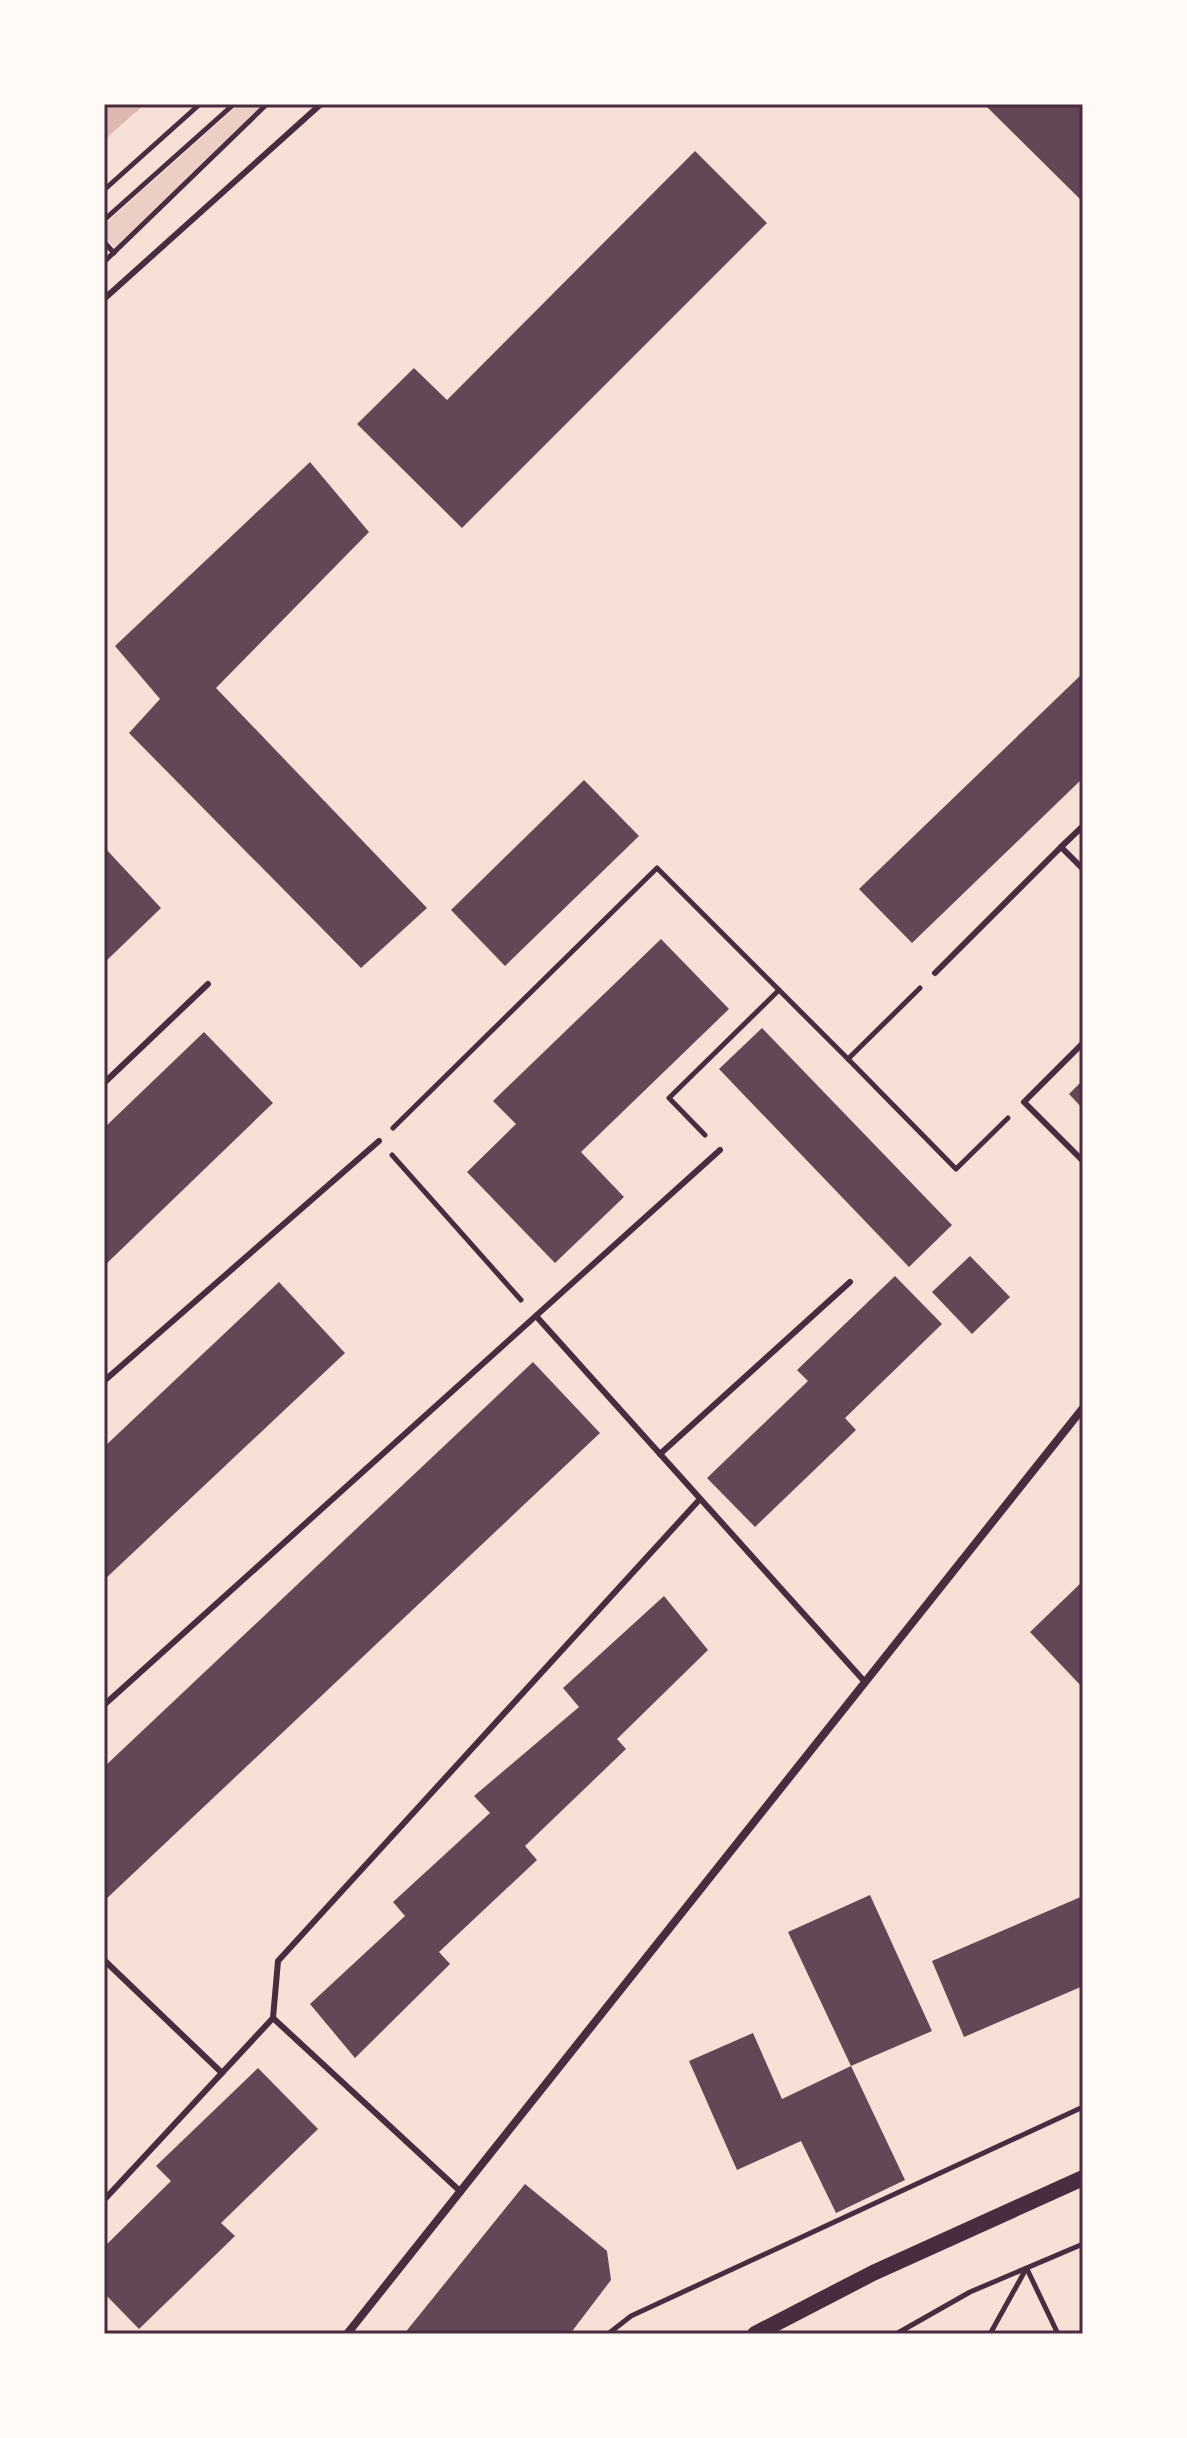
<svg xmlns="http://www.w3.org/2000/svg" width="1187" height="2438" viewBox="0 0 1187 2438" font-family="Roboto,sans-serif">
  <rect width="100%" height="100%" fill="#f7e1d7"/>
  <!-- green -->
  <path fill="#ebcfc5" d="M 239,104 L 263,104 L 115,247 L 104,236 L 104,225 Z"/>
  <!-- water -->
  <path fill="#dcb8b0" d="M 104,104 L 145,104 L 104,140 Z"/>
  <!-- building -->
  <g fill="#644757">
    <path d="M 984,104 L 1083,104 L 1083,202 Z"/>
    <path d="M 695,151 L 767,223 L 462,528 L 357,424 L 414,368 L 447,400 Z"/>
    <path d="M 310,462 L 369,532 L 216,688 L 427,908 L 361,968 L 129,733 L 160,699 L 115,646 Z"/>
    <path d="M 1083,673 L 1083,778 L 912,943 L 859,889 Z"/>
    <path d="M 584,780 L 639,836 L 505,966 L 451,910 Z"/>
    <path d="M 104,847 L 161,908 L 104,963 Z"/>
    <path d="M 661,939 L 729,1009 L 581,1152 L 624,1197 L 555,1263 L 467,1172 L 516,1124 L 493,1101 Z"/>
    <path d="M 762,1028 L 952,1225 L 909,1267 L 719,1069 Z"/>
    <path d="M 204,1032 L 273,1103 L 104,1266 L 104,1128 Z"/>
    <path d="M 1083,1080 L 1083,1109 L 1069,1094 Z"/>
    <path d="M 970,1256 L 1010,1297 L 972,1334 L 932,1292 Z"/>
    <path d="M 895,1276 L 942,1324 L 845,1418 L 856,1430 L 755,1527 L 707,1478 L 808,1381 L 797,1370 Z"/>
    <path d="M 279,1282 L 345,1353 L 104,1580 L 104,1447 Z"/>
    <path d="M 533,1362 L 600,1433 L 104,1901 L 104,1767 Z"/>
    <path d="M 1083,1581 L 1083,1688 L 1030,1632 Z"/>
    <path d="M 664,1596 L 708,1650 L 617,1739 L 626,1749 L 525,1846 L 537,1860 L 439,1952 L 450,1964 L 355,2058 L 310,2004 L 405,1916 L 393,1902 L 490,1813 L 474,1796 L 579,1707 L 563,1688 Z"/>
    <path d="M 870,1895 L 932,2031 L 851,2066 L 788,1932 Z"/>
    <path d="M 1083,1896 L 1083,1986 L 964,2037 L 932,1961 Z"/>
    <path d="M 753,2033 L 782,2099 L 851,2066 L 905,2180 L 836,2213 L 801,2141 L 737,2170 L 689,2061 Z"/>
    <path d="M 258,2068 L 318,2129 L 221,2223 L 235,2236 L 139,2329 L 104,2293 L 104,2247 L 171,2181 L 156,2166 Z"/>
    <path d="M 525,2184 L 607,2251 L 611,2280 L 570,2334 L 404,2334 Z"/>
  </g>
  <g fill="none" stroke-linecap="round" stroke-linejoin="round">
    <!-- path -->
    <g stroke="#4a2c40" stroke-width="5">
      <path d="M 104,190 L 200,104"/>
      <path d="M 104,220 L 234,104"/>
      <path d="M 104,242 L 114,253"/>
      <path d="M 104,262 L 267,104"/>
      <path d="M 848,1059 L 956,1169 L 1008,1118"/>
      <path d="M 393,1128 L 657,868 L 779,990"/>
      <path d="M 705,1135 L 669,1098 L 779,990 L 848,1059 L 920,988"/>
      <path d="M 392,1155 L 521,1300"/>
      <path d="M 1027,2269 L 1058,2334"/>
      <path d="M 608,2334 L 631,2316 L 1083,2107"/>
      <path d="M 896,2334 L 970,2292 L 1083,2244"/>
      <path d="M 990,2334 L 1026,2269"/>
    </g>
    <!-- service -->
    <g stroke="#4a2c40" stroke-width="6">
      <path d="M 104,299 L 321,104"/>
      <path d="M 1083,826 L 1061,847 L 1083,869"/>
      <path d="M 935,973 L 1061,847"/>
      <path d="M 1083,1043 L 1024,1102 L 1083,1161"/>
      <path d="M 104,1083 L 208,984"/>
      <path d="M 536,1316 L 865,1682"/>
      <path d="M 104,1381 L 379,1141"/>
      <path d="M 660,1454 L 850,1282"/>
      <path d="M 104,1705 L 720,1150"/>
      <path d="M 104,1960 L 222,2073"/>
      <path d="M 273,2018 L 278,1961 L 700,1499"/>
      <path d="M 104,2200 L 273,2018 L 461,2192"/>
    </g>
    <!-- minor -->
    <path stroke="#4a2c40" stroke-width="8" d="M 347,2334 L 1083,1408"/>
    <!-- secondary -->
    <path stroke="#4a2c40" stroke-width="16" d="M 755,2334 L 873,2273 L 1083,2178"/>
  </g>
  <!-- border -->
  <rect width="1187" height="2438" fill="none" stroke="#fffaf5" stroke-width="212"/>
  <rect x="106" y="106" width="975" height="2226" fill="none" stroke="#4a2c40" stroke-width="3"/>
</svg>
